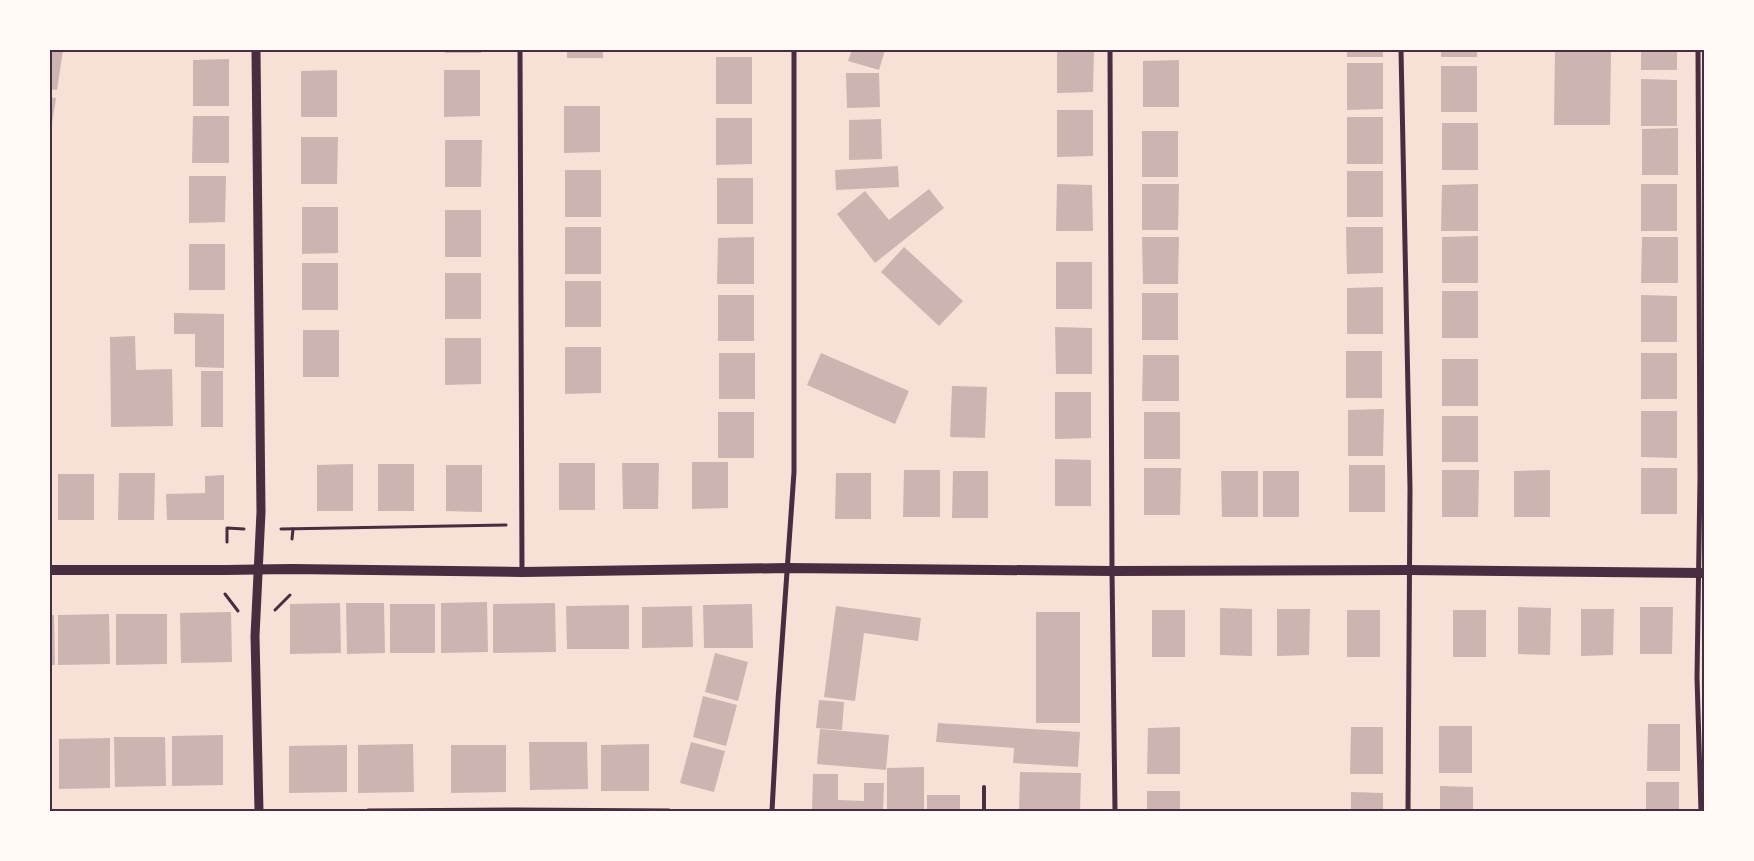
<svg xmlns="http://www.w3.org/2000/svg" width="1754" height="861" viewBox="0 0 1754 861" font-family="'Roboto Condensed',sans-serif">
  <rect width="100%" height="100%" fill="#f7e1d7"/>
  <!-- building -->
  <g fill="#ccb4b1">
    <path d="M 50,50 L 63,50 L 57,90 L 50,89 Z"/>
    <rect x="445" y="50" width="36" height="3"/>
    <rect x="567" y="50" width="36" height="8"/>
    <path d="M 852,50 L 885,50 L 879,70 L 848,61 Z"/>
    <path d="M 1057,50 L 1094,50 L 1093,92 L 1057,93 Z"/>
    <rect x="1347" y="50" width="36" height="7"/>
    <rect x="1441" y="50" width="36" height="7"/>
    <rect x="1641" y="50" width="36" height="20"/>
    <path d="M 1555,52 L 1611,52 L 1610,125 L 1554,125 Z"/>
    <rect x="716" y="57" width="36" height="47"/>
    <path d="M 229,59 L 229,106 L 193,106 L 193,60 Z"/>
    <path d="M 1179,60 L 1179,107 L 1143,107 L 1143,61 Z"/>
    <path d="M 1347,63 L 1383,63 L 1383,109 L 1347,110 Z"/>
    <rect x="1441" y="66" width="36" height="46"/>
    <path d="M 337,70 L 337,117 L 301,117 L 301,71 Z"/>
    <path d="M 444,70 L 480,70 L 480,116 L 444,117 Z"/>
    <path d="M 846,73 L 879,73 L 880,107 L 847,108 Z"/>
    <path d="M 1641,79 L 1677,80 L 1677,126 L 1641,126 Z"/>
    <path d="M 50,97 L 56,98 L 51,130 L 50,130 Z"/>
    <path d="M 564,106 L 600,106 L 600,152 L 564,153 Z"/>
    <path d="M 1057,110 L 1093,110 L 1093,156 L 1057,157 Z"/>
    <path d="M 193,116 L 229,116 L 229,163 L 192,163 Z"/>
    <rect x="1347" y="117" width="36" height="47"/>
    <path d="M 716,118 L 752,118 L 752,164 L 716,165 Z"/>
    <path d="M 881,119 L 882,159 L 849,160 L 849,120 Z"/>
    <rect x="1442" y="123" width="36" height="47"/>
    <path d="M 1678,128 L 1678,175 L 1642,175 L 1642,129 Z"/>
    <rect x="1142" y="131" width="36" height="46"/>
    <path d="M 301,137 L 338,137 L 337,184 L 301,184 Z"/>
    <path d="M 445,140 L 482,140 L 481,187 L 445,187 Z"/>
    <path d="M 898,166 L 899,187 L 836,190 L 835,170 Z"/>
    <rect x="565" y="170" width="36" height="47"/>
    <rect x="1347" y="171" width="36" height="46"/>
    <path d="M 189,176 L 226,176 L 225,222 L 189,223 Z"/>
    <rect x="717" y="178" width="36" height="46"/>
    <path d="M 1057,184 L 1092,185 L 1093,231 L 1056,231 Z"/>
    <path d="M 1142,184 L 1179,184 L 1178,230 L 1142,230 Z"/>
    <path d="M 1478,184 L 1478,231 L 1441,231 L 1442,185 Z"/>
    <rect x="1641" y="184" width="36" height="47"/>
    <path d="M 929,189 L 944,208 L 875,263 L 837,214 L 865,191 L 889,220 Z"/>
    <path d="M 302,207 L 338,207 L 338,253 L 302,254 Z"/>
    <rect x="445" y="210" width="36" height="47"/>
    <rect x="565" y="227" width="36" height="47"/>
    <path d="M 1346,227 L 1383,227 L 1383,273 L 1347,274 Z"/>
    <path d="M 1478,236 L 1478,283 L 1442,283 L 1442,237 Z"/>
    <path d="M 754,237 L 754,284 L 717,284 L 718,238 Z"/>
    <path d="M 1142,237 L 1179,237 L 1178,284 L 1143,284 Z"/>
    <path d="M 1642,237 L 1678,237 L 1678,283 L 1641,283 Z"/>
    <rect x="189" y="244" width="36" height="46"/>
    <path d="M 904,247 L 963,301 L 939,326 L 881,272 Z"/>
    <rect x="1056" y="262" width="36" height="47"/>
    <rect x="302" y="263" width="36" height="47"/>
    <rect x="445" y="273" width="36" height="46"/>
    <rect x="565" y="281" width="36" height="46"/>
    <path d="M 1383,287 L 1383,334 L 1347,334 L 1347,288 Z"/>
    <rect x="1442" y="291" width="36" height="47"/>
    <rect x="1142" y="293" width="36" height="47"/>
    <rect x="718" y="295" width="36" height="46"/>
    <path d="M 1641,295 L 1677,296 L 1677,342 L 1641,342 Z"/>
    <path d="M 174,313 L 224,314 L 224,368 L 195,367 L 195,334 L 174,334 Z"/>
    <path d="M 1055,327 L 1092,328 L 1092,374 L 1056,374 Z"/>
    <rect x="303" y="330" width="36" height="47"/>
    <path d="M 135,336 L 136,370 L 172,369 L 173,426 L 111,427 L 110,337 Z"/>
    <path d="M 445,338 L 481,338 L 481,384 L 445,385 Z"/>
    <path d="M 565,347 L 601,347 L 601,393 L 565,394 Z"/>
    <rect x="1346" y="351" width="36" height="47"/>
    <rect x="719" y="353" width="36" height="46"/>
    <path d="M 821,353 L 909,391 L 895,424 L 807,385 Z"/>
    <rect x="1641" y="353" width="36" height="46"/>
    <path d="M 1143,355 L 1179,355 L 1179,401 L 1142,401 Z"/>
    <rect x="1442" y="359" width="36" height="47"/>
    <rect x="201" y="371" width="22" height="56"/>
    <path d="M 952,386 L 987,387 L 985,438 L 950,437 Z"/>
    <path d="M 1055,392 L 1091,392 L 1091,438 L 1055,439 Z"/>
    <path d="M 1384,409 L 1383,456 L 1348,456 L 1348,410 Z"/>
    <path d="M 1641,411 L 1677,411 L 1677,458 L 1641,457 Z"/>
    <rect x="718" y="412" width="36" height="46"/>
    <rect x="1144" y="412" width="36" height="47"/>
    <rect x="1442" y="416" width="36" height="46"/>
    <path d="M 1055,459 L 1091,460 L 1091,506 L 1055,506 Z"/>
    <path d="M 692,462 L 728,462 L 728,508 L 692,509 Z"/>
    <rect x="559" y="463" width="36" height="47"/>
    <path d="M 622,463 L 659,463 L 658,509 L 623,509 Z"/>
    <path d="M 353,464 L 353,511 L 317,511 L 317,465 Z"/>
    <rect x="378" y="464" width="36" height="47"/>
    <path d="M 446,465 L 482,465 L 482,512 L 446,511 Z"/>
    <rect x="1349" y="465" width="36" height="47"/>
    <path d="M 1144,468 L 1181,468 L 1180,515 L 1144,515 Z"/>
    <rect x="1641" y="468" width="36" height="46"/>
    <path d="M 904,470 L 940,470 L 940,517 L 903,517 Z"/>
    <path d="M 1442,470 L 1479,470 L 1478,517 L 1442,517 Z"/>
    <path d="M 1550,470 L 1550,517 L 1514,517 L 1514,471 Z"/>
    <path d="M 953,471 L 988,471 L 988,518 L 952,518 Z"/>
    <path d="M 1221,471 L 1258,471 L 1258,517 L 1222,517 Z"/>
    <rect x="1263" y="471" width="36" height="46"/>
    <path d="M 119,473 L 155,473 L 154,520 L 118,520 Z"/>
    <path d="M 836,473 L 871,473 L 871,519 L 835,519 Z"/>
    <rect x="58" y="474" width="36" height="46"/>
    <path d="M 224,475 L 224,520 L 167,520 L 166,494 L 205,493 L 205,476 Z"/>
    <path d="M 487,602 L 488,652 L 441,653 L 441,603 Z"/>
    <path d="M 340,603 L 341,653 L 290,654 L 290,604 Z"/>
    <path d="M 346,603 L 384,603 L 385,653 L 347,654 Z"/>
    <path d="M 555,603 L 556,652 L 493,653 L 493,604 Z"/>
    <rect x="390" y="604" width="45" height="49"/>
    <path d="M 752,604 L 753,648 L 704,648 L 703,605 Z"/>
    <path d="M 629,605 L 629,649 L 567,649 L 566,606 Z"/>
    <path d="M 692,606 L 693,647 L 642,648 L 642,607 Z"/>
    <path d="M 836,606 L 921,618 L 918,641 L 864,633 L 855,701 L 824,697 Z"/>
    <path d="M 1518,607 L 1551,608 L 1550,655 L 1518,654 Z"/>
    <path d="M 1640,607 L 1673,607 L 1672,654 L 1640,654 Z"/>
    <path d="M 1220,608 L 1252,609 L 1252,656 L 1220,655 Z"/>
    <path d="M 1277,609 L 1310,609 L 1309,655 L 1277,656 Z"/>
    <path d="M 1581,609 L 1614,609 L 1613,655 L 1581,656 Z"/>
    <rect x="1152" y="610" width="33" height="47"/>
    <rect x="1347" y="610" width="33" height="47"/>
    <rect x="1453" y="610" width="33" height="47"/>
    <path d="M 231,612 L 232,662 L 181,663 L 180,613 Z"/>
    <rect x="1036" y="612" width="44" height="111"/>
    <path d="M 109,614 L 110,664 L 58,665 L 58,615 Z"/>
    <path d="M 116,614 L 167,614 L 167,664 L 116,665 Z"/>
    <path d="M 50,615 L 54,615 L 55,665 L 50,665 Z"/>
    <path d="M 715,653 L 748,662 L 738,701 L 705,692 Z"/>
    <path d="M 703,696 L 737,705 L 726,746 L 693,737 Z"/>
    <path d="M 819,700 L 844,702 L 842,730 L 816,728 Z"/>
    <path d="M 938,723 L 1080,732 L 1078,767 L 1013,763 L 1014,748 L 936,742 Z"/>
    <path d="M 1648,724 L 1680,724 L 1680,771 L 1647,771 Z"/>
    <rect x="1439" y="726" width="33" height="47"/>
    <path d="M 1180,727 L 1180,774 L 1147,774 L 1148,728 Z"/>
    <path d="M 1351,727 L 1383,727 L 1383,774 L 1350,774 Z"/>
    <path d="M 820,729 L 889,735 L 886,770 L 817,764 Z"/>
    <path d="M 223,735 L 223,785 L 172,786 L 172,736 Z"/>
    <path d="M 114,737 L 165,737 L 166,786 L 115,787 Z"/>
    <path d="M 110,738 L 110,788 L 59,789 L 59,739 Z"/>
    <path d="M 529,742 L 587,742 L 588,789 L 530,790 Z"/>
    <path d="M 691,742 L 725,751 L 714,792 L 680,783 Z"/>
    <path d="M 413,744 L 414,792 L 358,793 L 358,745 Z"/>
    <path d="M 649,744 L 649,791 L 601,791 L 601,745 Z"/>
    <path d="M 347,745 L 347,792 L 289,793 L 289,746 Z"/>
    <path d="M 451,745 L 506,745 L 506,792 L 451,793 Z"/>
    <path d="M 924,767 L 924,811 L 887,811 L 887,768 Z"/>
    <path d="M 1020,772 L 1081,773 L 1080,811 L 1019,811 Z"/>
    <path d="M 813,774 L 838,774 L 838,800 L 864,801 L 864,783 L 884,783 L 883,811 L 812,811 Z"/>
    <rect x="1646" y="782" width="33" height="29"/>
    <path d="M 1440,786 L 1473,787 L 1473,811 L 1440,811 Z"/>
    <rect x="1147" y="791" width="33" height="20"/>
    <path d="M 1351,792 L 1383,793 L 1383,811 L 1351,811 Z"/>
    <rect x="927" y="795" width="33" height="16"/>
  </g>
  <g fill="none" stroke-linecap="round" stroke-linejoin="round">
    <!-- path -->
    <g stroke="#4a2c40" stroke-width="3">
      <path d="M 281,529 L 506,525"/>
      <path d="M 292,539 L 293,529"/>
      <path d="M 227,542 L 227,528 L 244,529"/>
      <path d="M 225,594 L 238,611"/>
      <path d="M 275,610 L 290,595"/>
    </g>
    <!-- service -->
    <path stroke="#4a2c40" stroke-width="4" d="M 984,811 L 984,787"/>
    <!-- minor -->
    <g stroke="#4a2c40" stroke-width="5">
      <path d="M 520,50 L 522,572"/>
      <path d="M 1110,50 L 1112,571 L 1115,811"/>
      <path d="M 1401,50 L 1410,488 L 1408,811"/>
      <path d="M 1698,50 L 1700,478 L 1697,678 L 1701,811"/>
      <path d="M 368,811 L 517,810 L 669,811"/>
      <path d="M 772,811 L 778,700 L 794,472 L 794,50"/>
    </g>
    <!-- tertiary -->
    <path stroke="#4a2c40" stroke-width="9" d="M 256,50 L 261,512 L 255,636 L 259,811"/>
    <!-- secondary -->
    <path stroke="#4a2c40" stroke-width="10" d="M 50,570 L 226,570 L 292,569 L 522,572 L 787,568 L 1112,571 L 1409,570 L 1704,573"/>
  </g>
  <!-- border -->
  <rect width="1754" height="861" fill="none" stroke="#fffaf5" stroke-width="102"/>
  <rect x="51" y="51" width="1652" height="759" fill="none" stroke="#4a2c40" stroke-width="2"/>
</svg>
